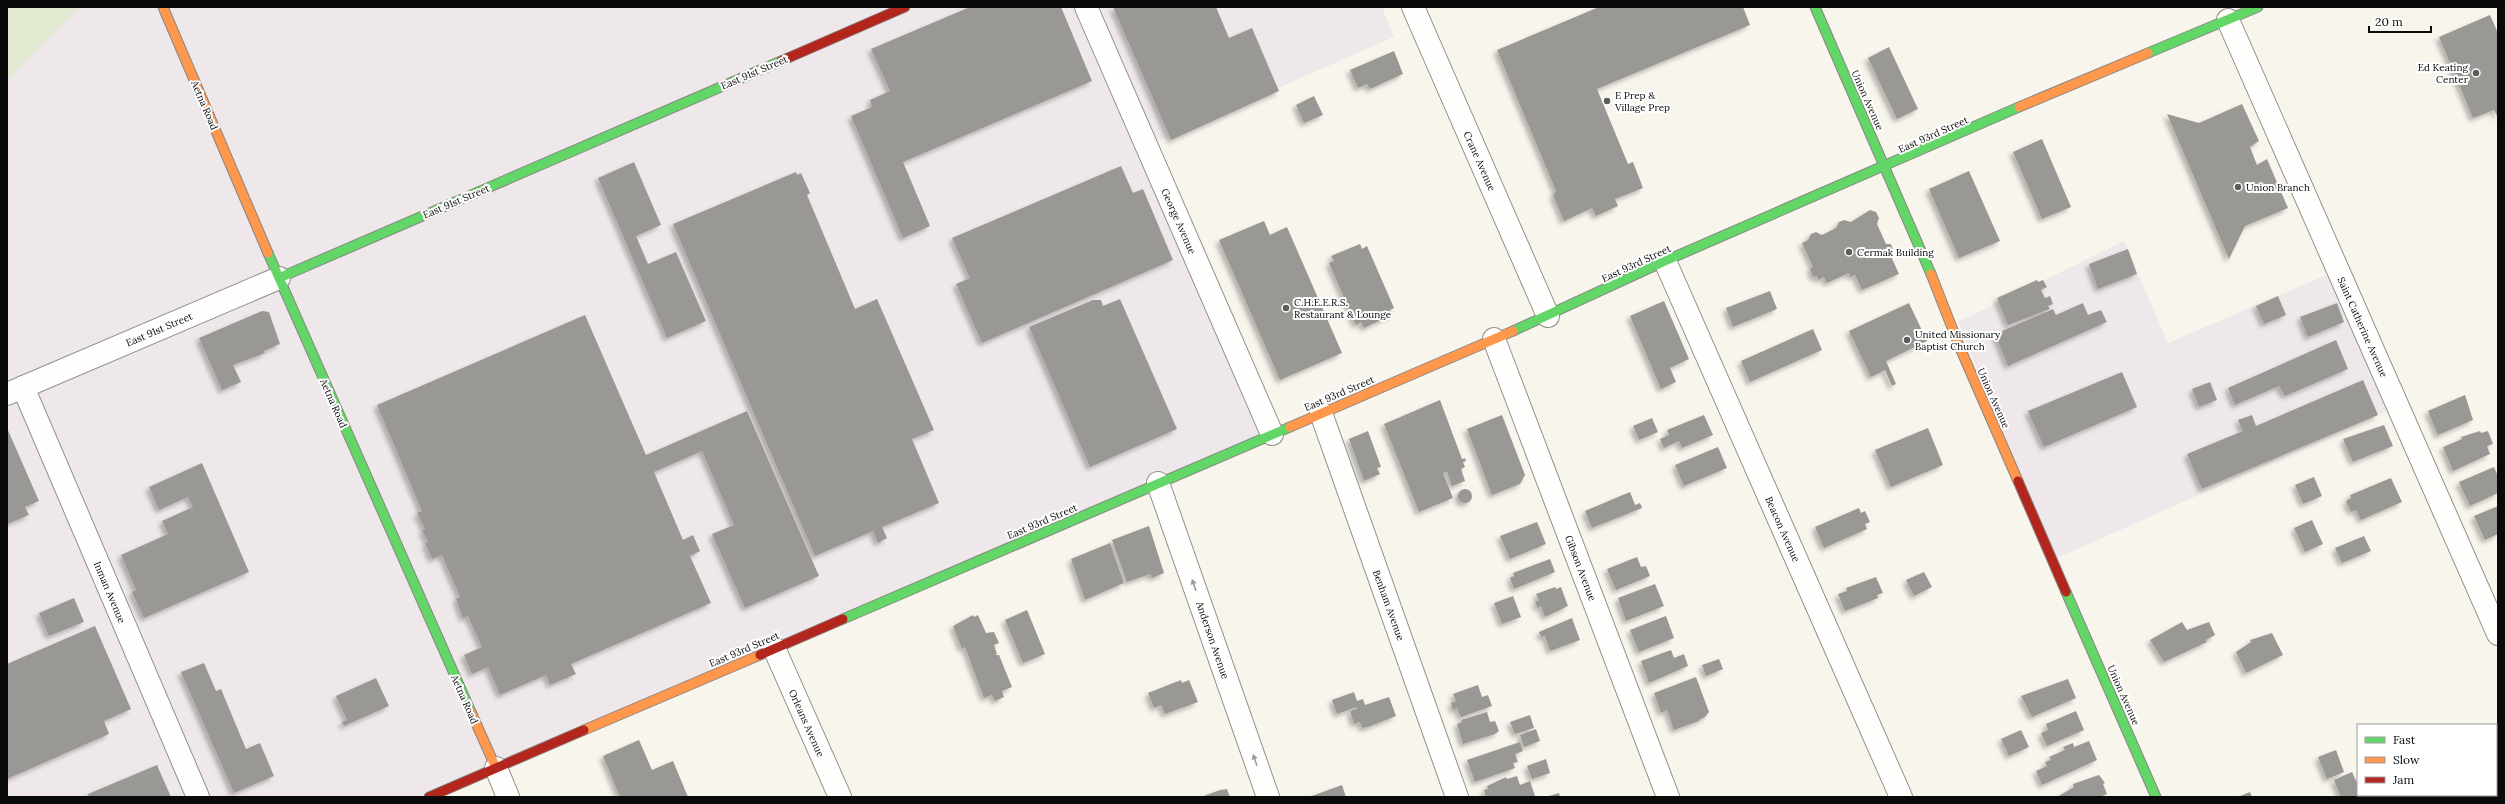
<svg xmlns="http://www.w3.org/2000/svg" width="2505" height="804" viewBox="0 0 2505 804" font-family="Lora,serif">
  <defs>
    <filter id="shadow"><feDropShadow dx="-3.5" dy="3.5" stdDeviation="2" flood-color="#0004"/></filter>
  </defs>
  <rect width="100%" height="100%" fill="#f8f5ed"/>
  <!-- industrial -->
  <g fill="#efe8ea">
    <path d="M 7,7 L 1382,7 L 1394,37 L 1146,146 L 1272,434 L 429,797 L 7,797 Z"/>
    <path d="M 2124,241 L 2168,343 L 2338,270 L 2398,406 L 2053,560 L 1958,322 Z"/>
  </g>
  <!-- green -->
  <path fill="#e1ead0" d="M 7,7 L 80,7 L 7,80 Z"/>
  <!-- building -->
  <g fill="#9a9894" filter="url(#shadow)">
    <path d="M 970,7 L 1061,7 L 1092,81 L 903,162 L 930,226 L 903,238 L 851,116 L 872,107 L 870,100 L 890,91 L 871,49 Z"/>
    <path d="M 1113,7 L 1216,7 L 1229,38 L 1252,28 L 1279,91 L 1171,140 Z"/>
    <path d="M 1599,7 L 1743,7 L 1750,25 L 1597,89 L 1628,164 L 1633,162 L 1643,188 L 1615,199 L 1618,206 L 1596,216 L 1592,208 L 1564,221 L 1553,195 L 1556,191 L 1497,50 Z"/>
    <path d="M 2490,15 L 2498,33 L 2498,118 L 2494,110 L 2473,118 L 2439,37 Z"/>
    <path d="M 1889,47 L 1918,109 L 1897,119 L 1868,58 Z"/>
    <path d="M 1394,51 L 1403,74 L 1370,89 L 1367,84 L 1358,88 L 1350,70 Z"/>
    <path d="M 1314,96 L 1323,115 L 1304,123 L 1296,105 Z"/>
    <path d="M 2242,104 L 2259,141 L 2250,147 L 2257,165 L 2267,159 L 2288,208 L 2245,226 L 2229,259 L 2167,114 L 2199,123 Z"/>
    <path d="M 2042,139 L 2071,207 L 2042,219 L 2013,152 Z"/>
    <path d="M 634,162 L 661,225 L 636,236 L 648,264 L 676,252 L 706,321 L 667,338 L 598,178 Z"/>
    <path d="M 1121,166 L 1133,193 L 1143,189 L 1173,260 L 982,343 L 956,284 L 970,278 L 952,238 Z"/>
    <path d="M 1969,171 L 2000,241 L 1959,258 L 1929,189 Z"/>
    <path d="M 796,172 L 797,175 L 801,173 L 810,193 L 807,195 L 855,309 L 877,299 L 934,430 L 912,439 L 939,503 L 882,527 L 887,538 L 878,543 L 873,531 L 815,556 L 673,224 Z"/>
    <path d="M 1870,210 L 1876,212 L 1879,218 L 1877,224 L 1886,244 L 1891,244 L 1893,250 L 1890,254 L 1899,274 L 1862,290 L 1855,275 L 1850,277 L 1849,273 L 1827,283 L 1824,277 L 1818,280 L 1817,276 L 1813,277 L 1810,269 L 1813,267 L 1802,243 L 1808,240 L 1811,234 L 1816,232 L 1822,235 L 1836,228 L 1839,222 L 1844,220 L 1851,222 Z"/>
    <path d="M 1264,221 L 1270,235 L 1287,227 L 1342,353 L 1280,380 L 1219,240 Z"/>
    <path d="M 1360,244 L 1362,249 L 1367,246 L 1394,308 L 1390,310 L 1392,315 L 1364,328 L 1361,322 L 1356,325 L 1329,263 L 1334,261 L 1331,256 Z"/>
    <path d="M 2128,249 L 2137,274 L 2098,289 L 2089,264 Z"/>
    <path d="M 2037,280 L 2038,282 L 2043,280 L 2047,287 L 2041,290 L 2045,298 L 2050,296 L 2053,304 L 2048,306 L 2050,309 L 2008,325 L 1997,298 Z"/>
    <path d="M 1770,291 L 1777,309 L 1733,327 L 1726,308 Z"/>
    <path d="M 2278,296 L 2286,315 L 2264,324 L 2256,306 Z"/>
    <path d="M 1120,299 L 1177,429 L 1090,467 L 1029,327 L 1093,300 L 1101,300 L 1103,306 Z"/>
    <path d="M 1664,301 L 1689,359 L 1670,368 L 1676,382 L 1661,389 L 1630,316 Z"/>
    <path d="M 1909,303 L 1927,341 L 1886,361 L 1896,384 L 1892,386 L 1885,370 L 1871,377 L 1849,331 Z"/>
    <path d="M 2083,303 L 2088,315 L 2101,310 L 2107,322 L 2008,366 L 1995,334 L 2053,309 L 2056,315 Z"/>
    <path d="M 2337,303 L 2344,322 L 2308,337 L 2300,317 Z"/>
    <path d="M 262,311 L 269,312 L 280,344 L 264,351 L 265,353 L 233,365 L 241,382 L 222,390 L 199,338 Z"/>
    <path d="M 585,315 L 646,455 L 747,411 L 819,576 L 745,608 L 712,534 L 734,525 L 702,451 L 654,472 L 683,540 L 693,535 L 700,551 L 690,556 L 711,603 L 571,664 L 576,674 L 550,685 L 546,675 L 500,695 L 488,667 L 472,674 L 464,655 L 482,647 L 468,616 L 463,618 L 456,599 L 460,597 L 442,555 L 432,559 L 425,543 L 428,542 L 422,530 L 425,529 L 417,513 L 422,511 L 377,405 Z"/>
    <path d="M 1813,329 L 1822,350 L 1750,382 L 1741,361 Z"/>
    <path d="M 2336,340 L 2348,369 L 2285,396 L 2279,386 L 2235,405 L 2228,388 Z"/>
    <path d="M 2122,372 L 2137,407 L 2044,447 L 2028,411 Z"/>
    <path d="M 2363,380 L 2378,415 L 2202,489 L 2187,454 L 2243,431 L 2238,420 L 2252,415 L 2256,426 Z"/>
    <path d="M 2210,382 L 2217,400 L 2199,407 L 2192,389 Z"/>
    <path d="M 2465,395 L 2473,420 L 2438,435 L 2428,411 Z"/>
    <path d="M 1440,400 L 1462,459 L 1465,458 L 1466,461 L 1463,462 L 1465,467 L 1461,469 L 1465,481 L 1452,486 L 1447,472 L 1443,473 L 1453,498 L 1419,512 L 1384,424 Z"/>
    <path d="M 1502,415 L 1525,475 L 1520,484 L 1492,495 L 1467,429 Z"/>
    <path d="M 1704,415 L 1713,435 L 1682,448 L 1679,441 L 1664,448 L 1660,439 L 1669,435 L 1667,430 Z"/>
    <path d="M 1652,418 L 1658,432 L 1639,440 L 1633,426 Z"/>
    <path d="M 2384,425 L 2393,446 L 2353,462 L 2343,439 Z"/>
    <path d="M 7,428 L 39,501 L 25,507 L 29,515 L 7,524 Z"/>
    <path d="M 1928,428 L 1943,465 L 1891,487 L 1875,450 Z"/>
    <path d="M 1368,431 L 1381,467 L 1377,468 L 1380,474 L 1364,481 L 1349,439 Z"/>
    <path d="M 2480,431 L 2481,433 L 2488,431 L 2493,444 L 2487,446 L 2490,454 L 2453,471 L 2443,447 L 2462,439 L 2461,437 Z"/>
    <path d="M 1718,447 L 1727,468 L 1684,486 L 1675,465 Z"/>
    <path d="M 202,463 L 249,572 L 144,618 L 132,592 L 136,590 L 121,555 L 168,534 L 162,521 L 193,507 L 188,497 L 159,510 L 149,487 Z"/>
    <path d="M 2494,467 L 2498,476 L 2498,493 L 2470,506 L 2459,482 Z"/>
    <path d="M 2314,477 L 2322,496 L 2303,504 L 2295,485 Z"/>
    <path d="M 2391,478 L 2402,502 L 2361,520 L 2356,510 L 2351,512 L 2346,501 L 2351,498 L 2350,495 Z"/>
    <circle cx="1465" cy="496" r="7"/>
    <path d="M 1630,492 L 1635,505 L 1640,503 L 1642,508 L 1592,528 L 1585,511 Z"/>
    <path d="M 2498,506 L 2498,534 L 2485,540 L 2474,516 Z"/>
    <path d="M 1859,508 L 1861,513 L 1865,511 L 1870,522 L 1865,524 L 1867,529 L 1824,548 L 1815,527 Z"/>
    <path d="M 2312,520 L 2323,544 L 2305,552 L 2294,528 Z"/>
    <path d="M 1537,522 L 1546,544 L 1510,559 L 1500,536 Z"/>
    <path d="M 1149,526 L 1164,573 L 1152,578 L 1150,574 L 1127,582 L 1112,540 Z"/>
    <path d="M 2364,536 L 2371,551 L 2342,563 L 2335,548 Z"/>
    <path d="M 1110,543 L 1124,583 L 1085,600 L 1071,559 Z"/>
    <path d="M 1637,557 L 1641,567 L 1646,566 L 1650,576 L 1616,590 L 1607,569 Z"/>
    <path d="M 1550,559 L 1555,572 L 1514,589 L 1510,578 L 1514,576 L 1513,573 Z"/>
    <path d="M 1924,572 L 1932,587 L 1914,596 L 1906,580 Z"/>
    <path d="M 1876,577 L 1883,593 L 1877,595 L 1878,598 L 1845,611 L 1838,594 L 1847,591 L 1846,588 Z"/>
    <path d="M 1655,584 L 1664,606 L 1626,621 L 1618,598 Z"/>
    <path d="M 1555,587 L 1556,589 L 1561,587 L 1568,606 L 1545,617 L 1541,606 L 1538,608 L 1535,602 L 1539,600 L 1536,594 Z"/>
    <path d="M 1513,596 L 1521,617 L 1502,624 L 1494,603 Z"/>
    <path d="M 74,598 L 84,622 L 49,636 L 39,613 Z"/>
    <path d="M 1027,610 L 1045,654 L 1023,663 L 1005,620 Z"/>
    <path d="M 973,615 L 974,617 L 978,615 L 986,633 L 994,632 L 999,643 L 994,645 L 997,654 L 995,655 L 999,655 L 1012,687 L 1002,691 L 1004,697 L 995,701 L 992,695 L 984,698 L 965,647 L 962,649 L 953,626 Z"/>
    <path d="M 1666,616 L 1674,638 L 1639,652 L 1630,630 Z"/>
    <path d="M 1572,618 L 1580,640 L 1550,651 L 1545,636 L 1541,637 L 1539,632 Z"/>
    <path d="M 2182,622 L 2187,630 L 2209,622 L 2215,635 L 2206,640 L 2207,642 L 2164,662 L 2150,640 Z"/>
    <path d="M 95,626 L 131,709 L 104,721 L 109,734 L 7,779 L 7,664 Z"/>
    <path d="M 2272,633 L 2283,655 L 2246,673 L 2236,652 L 2251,642 L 2250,640 Z"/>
    <path d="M 1671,650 L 1674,658 L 1684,654 L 1688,666 L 1649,683 L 1641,661 Z"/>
    <path d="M 1719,659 L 1723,669 L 1706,676 L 1702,665 Z"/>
    <path d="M 204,663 L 216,691 L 221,689 L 246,749 L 260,743 L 274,776 L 234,793 L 181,672 Z"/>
    <path d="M 1696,677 L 1709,712 L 1705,717 L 1699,720 L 1699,721 L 1674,730 L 1667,710 L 1661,713 L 1654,693 Z"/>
    <path d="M 376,678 L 389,706 L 344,726 L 342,722 L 347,720 L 336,696 Z"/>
    <path d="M 2068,679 L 2076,698 L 2032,717 L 2021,696 Z"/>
    <path d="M 1181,680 L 1182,683 L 1189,680 L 1198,702 L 1165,714 L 1161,705 L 1154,708 L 1148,693 Z"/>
    <path d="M 1478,685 L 1482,697 L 1488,695 L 1492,706 L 1461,717 L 1457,708 L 1453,710 L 1451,703 L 1456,701 L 1453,694 Z"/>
    <path d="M 1354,692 L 1357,701 L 1363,699 L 1365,705 L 1389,697 L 1396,716 L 1368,727 L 1362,728 L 1360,722 L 1354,724 L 1350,711 L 1357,709 L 1356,707 L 1337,714 L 1332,700 Z"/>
    <path d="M 2076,711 L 2084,730 L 2047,746 L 2041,733 L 2048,730 L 2046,724 Z"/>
    <path d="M 1487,712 L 1490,722 L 1495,721 L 1499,731 L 1495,734 L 1463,744 L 1457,724 L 1462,722 L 1461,720 Z"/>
    <path d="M 1530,715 L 1534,728 L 1515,734 L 1510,722 Z"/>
    <path d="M 1536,729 L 1540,741 L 1524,747 L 1520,735 Z"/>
    <path d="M 2021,730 L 2029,747 L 2009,756 L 2001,739 Z"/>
    <path d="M 639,740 L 652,770 L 673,761 L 688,797 L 620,797 L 603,756 Z"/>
    <path d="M 2089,741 L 2097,760 L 2042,785 L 2036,771 L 2047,766 L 2045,762 L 2051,760 L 2049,757 L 2065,750 L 2063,747 L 2073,743 L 2074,747 Z"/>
    <path d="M 1520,742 L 1523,751 L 1515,754 L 1518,762 L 1513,763 L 1515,768 L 1475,782 L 1467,760 Z"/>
    <path d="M 2336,750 L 2344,772 L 2327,779 L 2318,757 Z"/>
    <path d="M 1546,759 L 1550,773 L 1532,779 L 1527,766 Z"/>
    <path d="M 157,765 L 171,797 L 89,797 L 88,794 Z"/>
    <path d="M 2352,772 L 2358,785 L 2358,795 L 2363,797 L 2341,797 L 2334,780 Z"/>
    <path d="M 2099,775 L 2105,783 L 2103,784 L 2107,794 L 2100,797 L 2057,797 L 2074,787 L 2073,784 Z"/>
    <path d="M 1517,776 L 1520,785 L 1530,781 L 1535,796 L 1486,797 L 1484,790 L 1488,789 L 1487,786 L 1506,777 L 1507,779 Z"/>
    <path d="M 1342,785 L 1346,797 L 1309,797 Z"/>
    <path d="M 1227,789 L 1230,797 L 1201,797 L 1220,790 Z"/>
    <path d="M 2250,792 L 2252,797 L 2238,797 Z"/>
    <path d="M 1559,793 L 1560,797 L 1546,797 Z"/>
  </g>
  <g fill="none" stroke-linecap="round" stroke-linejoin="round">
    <defs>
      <g id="street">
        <path d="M 1086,7 L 1272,434"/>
        <path d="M 1413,7 L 1548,316"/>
        <path d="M 2228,20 L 2498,634"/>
        <path d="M 1665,261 L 1901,797"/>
        <path d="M 1494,339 L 1668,797"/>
        <path d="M 23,387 L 198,797"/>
        <path d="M 7,394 L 279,278"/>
        <path d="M 1321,413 L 1457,797"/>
        <path d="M 1158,483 L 1268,797"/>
        <path d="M 774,648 L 840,797"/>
        <path d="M 496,768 L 508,797"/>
      </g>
      <g id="fast">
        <path d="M 1815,7 L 1931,274"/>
        <path d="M 2148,53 L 2258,7"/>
        <path d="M 268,253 L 471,712"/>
        <path d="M 279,278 L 781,61"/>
        <path d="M 1513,331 L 1665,261 L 2019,107"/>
        <path d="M 2066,592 L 2156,797"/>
        <path d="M 843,619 L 1290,427"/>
      </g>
      <g id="slow">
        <path d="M 163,7 L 268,253"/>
        <path d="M 2019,107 L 2148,53"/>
        <path d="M 1931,274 L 1960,348 L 2018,481"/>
        <path d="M 1290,427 L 1513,331"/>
        <path d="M 471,712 L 496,768"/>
        <path d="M 584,730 L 760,655"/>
      </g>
      <g id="jam">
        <path d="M 781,61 L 905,7"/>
        <path d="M 2018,481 L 2066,592"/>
        <path d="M 760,655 L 843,619"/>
        <path d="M 429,797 L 584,730"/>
      </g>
    </defs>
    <!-- street casing -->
    <use href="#street" stroke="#91908c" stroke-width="24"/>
    <!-- fast casing -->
    <use href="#fast" stroke="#888683" stroke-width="11"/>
    <!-- slow casing -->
    <use href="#slow" stroke="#888683" stroke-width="11"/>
    <!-- jam casing -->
    <use href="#jam" stroke="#888683" stroke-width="11"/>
    <!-- street -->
    <use href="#street" stroke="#fefefc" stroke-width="22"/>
    <!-- fast -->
    <use href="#fast" stroke="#63d668" stroke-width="9"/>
    <!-- slow -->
    <use href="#slow" stroke="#ff974d" stroke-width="9"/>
    <!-- jam -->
    <use href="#jam" stroke="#b3261e" stroke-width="9"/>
  </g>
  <!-- one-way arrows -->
  <defs><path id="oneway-solid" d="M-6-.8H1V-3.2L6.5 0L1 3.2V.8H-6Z"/></defs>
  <g fill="#9c9c9b">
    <use href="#oneway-solid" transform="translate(1194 585) rotate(-109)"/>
    <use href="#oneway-solid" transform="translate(1255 760) rotate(-109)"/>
  </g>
  <!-- markers -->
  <g fill="#5d5c59" stroke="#fff" stroke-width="1.5">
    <circle cx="2476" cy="73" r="4"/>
    <circle cx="1607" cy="101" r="4"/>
    <circle cx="2238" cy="187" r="4"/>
    <circle cx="1849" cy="252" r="4"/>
    <circle cx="1286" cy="308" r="4"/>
    <circle cx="1907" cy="340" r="4"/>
  </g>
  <g text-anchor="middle" stroke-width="4" stroke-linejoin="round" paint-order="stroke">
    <!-- poi labels -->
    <g font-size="10" fill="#0a0a0a" stroke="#fff" text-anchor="start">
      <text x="2468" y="71" text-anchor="end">Ed Keating<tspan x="2468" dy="12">Center</tspan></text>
      <text x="1615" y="99">E Prep &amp;<tspan x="1615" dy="12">Village Prep</tspan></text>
      <text x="2246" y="191">Union Branch</text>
      <text x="1857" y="256">Cermak Building</text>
      <text x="1294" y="306">C.H.E.E.R.S.<tspan x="1294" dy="12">Restaurant &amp; Lounge</tspan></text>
      <text x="1915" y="338">United Missionary<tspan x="1915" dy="12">Baptist Church</tspan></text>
    </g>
    <!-- street labels -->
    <g font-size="10" fill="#0a0a0a" stroke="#fff">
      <text transform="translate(754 72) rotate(-23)" y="4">East 91st Street</text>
      <text transform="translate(1868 100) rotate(66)" y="4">Union Avenue</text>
      <text transform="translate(205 105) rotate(67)" y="4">Aetna Road</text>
      <text transform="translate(1933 134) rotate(-24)" y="4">East 93rd Street</text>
      <text transform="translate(1480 161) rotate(66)" y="4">Crane Avenue</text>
      <text transform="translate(456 201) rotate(-23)" y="4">East 91st Street</text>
      <text transform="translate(1179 221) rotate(66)" y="4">George Avenue</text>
      <text transform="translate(1636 263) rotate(-25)" y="4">East 93rd Street</text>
      <text transform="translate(2363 327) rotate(66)" y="4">Saint Catherine Avenue</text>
      <text transform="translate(159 329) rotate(-23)" y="4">East 91st Street</text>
      <text transform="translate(1339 393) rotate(-23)" y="4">East 93rd Street</text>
      <text transform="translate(1994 398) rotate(66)" y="4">Union Avenue</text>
      <text transform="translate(334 403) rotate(66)" y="4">Aetna Road</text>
      <text transform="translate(1042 521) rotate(-23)" y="4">East 93rd Street</text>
      <text transform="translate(1783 529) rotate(66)" y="4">Beacon Avenue</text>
      <text transform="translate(1581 568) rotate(69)" y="4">Gibson Avenue</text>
      <text transform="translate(110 592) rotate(67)" y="4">Inman Avenue</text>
      <text transform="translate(1389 605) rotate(70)" y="4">Benham Avenue</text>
      <text transform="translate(1213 640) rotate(71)" y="4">Anderson Avenue</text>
      <text transform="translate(744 649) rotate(-23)" y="4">East 93rd Street</text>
      <text transform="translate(2124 695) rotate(66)" y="4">Union Avenue</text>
      <text transform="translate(465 699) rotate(66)" y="4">Aetna Road</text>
      <text transform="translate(807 723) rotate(66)" y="4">Orleans Avenue</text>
    </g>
  </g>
  <!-- border -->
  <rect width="2505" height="804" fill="none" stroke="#0a0a0a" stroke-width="16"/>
  <!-- legend -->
  <rect x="2357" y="724" width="140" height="72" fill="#ffffff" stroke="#9d9d9d"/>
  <rect x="2365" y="737" width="20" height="6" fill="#63d668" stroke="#9d9d9d"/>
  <text x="2393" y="744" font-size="12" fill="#0a0a0a">Fast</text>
  <rect x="2365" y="757" width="20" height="6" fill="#ff974d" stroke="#9d9d9d"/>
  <text x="2393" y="764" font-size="12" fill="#0a0a0a">Slow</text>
  <rect x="2365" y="777" width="20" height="6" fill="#b3261e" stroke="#9d9d9d"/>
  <text x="2393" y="784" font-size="12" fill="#0a0a0a">Jam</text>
  <!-- scale -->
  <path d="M2369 26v6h62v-6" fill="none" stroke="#0a0a0a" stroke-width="2"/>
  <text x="2375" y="26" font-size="12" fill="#0a0a0a" stroke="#ffffff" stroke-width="3" paint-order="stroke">20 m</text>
</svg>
